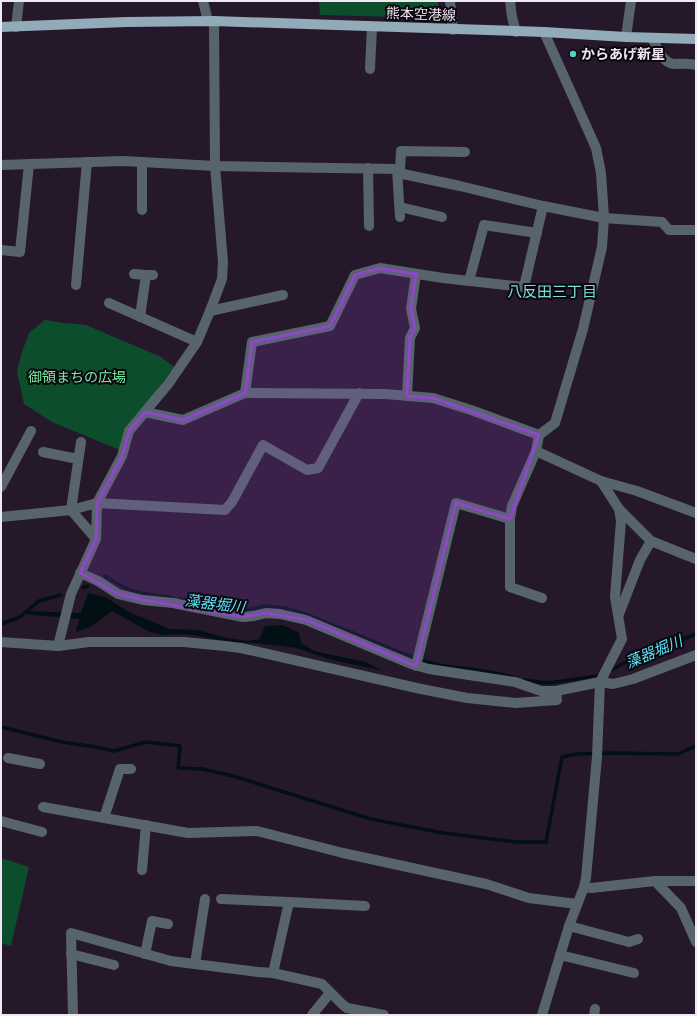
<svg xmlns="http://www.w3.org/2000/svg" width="697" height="1016" viewBox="0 0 697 1016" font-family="Inter,'Noto Sans JP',sans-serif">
  <rect width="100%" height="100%" fill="#25182b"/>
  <!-- green -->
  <g fill="#0c4d2b">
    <path d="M 319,1 L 438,1 L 439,18 L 320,15 Z"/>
    <path d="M 45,320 L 64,323 L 86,325 L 161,357 L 174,367 L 128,428 L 120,450 L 52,422 L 24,404 L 17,371 L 22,352 L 29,333 Z"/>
    <path d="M 1,858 L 29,867 L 11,946 L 1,943 Z"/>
  </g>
  <!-- water -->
  <path fill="#021013" d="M 88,593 L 105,597 L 129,612 L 170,629 L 198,630 L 222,637 L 248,641 L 259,639 L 265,626 L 283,625 L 299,633 L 301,643 L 314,651 L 366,662 L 383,671 L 328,659 L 297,648 L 255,643 L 232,642 L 186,634 L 164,635 L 150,632 L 112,611 L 92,626 L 76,632 L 79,619 L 23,614 L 27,611 L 81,613 Z"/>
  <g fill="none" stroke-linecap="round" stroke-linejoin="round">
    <!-- stream -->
    <g stroke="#021013" stroke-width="3.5">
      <path d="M 105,576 L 125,588 L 140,593 L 173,598"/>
      <path d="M 83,588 L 88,586"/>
      <path d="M 179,599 L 243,611 L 265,606 L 285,608 L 305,614 L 348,631 L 415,658"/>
      <path d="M 1,624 L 20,617 L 39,601 L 61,595"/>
      <path d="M 423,661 C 430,662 437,665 444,666 C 468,669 493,671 516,678"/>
      <path d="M 611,670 L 630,660 L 696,634"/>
      <path d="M 524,680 L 547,683 L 598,676"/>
      <path d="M 1,727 L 62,742 L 96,747 L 114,751 L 146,742 L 180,746 L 178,768 L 203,769 L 233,776 L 371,819 L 443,833 L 516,842 L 546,842 L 562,757 L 576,754 L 609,753 L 678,754 L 696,746"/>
    </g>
    <!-- minor -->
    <g stroke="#58646b" stroke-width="10">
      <path d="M 203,1 L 208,21"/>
      <path d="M 450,1 L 453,30"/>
      <path d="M 510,1 L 512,17 L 516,32"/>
      <path d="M 16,27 L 19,1"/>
      <path d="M 626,37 L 631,1"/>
      <path d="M 652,38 C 657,47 662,63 674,64 C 682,64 688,63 696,65"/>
      <path d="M 370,69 L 372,27"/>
      <path d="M 1,165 L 123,161 L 215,166 L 397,169 L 403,174 L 460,186 L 543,206 L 604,218 L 662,222 L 669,230 L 696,230"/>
      <path d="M 368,168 L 369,226"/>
      <path d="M 397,169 L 400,217"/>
      <path d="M 400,170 L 401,151 L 465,152"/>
      <path d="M 400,207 L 442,217"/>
      <path d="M 142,210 L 142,162"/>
      <path d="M 1,250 L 20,252 L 29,164"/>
      <path d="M 134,274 L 146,275 L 153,275"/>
      <path d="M 469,281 L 484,225 L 537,233"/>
      <path d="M 76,285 L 87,162"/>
      <path d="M 109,303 L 197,342"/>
      <path d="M 210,311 L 283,295"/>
      <path d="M 140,317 L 146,275"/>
      <path d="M 245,393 L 252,342 L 330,326 L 355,275 L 380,268 L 443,278 L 524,287 L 543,206"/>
      <path d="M 407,396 L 410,338 L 415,328 L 411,309 L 416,274"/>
      <path d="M 145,412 L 183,420 L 245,393 L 385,394 L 433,398 L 471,410 L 539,435"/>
      <path d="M 81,442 L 71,510 L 96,539"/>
      <path d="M 536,451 L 512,506 L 510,519 L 510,587 L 542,598"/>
      <path d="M 43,452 L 78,459"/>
      <path d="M 601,481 L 637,491 L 696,513"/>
      <path d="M 1,487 L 31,431"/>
      <path d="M 619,509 L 651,541 L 696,559"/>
      <path d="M 1,517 L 71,510 L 97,503 L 225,510 L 232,502 L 263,445 L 307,470 L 318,468 L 359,393"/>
      <path d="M 80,573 L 98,581 L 118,594 L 143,600 L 173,603 L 243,617 L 254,616 L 266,613 L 280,614 L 306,620 L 411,664 L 429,669 L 515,682 L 541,691 L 556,691"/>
      <path d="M 619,614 L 640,560 L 651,541"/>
      <path d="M 1,642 L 58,646 L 89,642 L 184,642 L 225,646 L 241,648 L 421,689 L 467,698 L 516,703 L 557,700 L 556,691 L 600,682 L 613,684 L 633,679 L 696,655"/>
      <path d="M 58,646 L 71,594 L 96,539 L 97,503 L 122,456 L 129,431 L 169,383 L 197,342 L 210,311 L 222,279 L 223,262 L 215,166 L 214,21"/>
      <path d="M 416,666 L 456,503 L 510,519"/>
      <path d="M 8,758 L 40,764"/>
      <path d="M 43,807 L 188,833 L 257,831 L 343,853 L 486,884 L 529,898 L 577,904"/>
      <path d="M 104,818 L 120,769 L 131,769"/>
      <path d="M 1,821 L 42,832"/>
      <path d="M 142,870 L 146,825"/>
      <path d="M 655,881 L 681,908 L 696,942"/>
      <path d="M 584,887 L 591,888 L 655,881 L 696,881"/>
      <path d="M 221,899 L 289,902"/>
      <path d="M 569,926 L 629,942 L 638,939"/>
      <path d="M 71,954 L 114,965"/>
      <path d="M 145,954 L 152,921 L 168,924"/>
      <path d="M 560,955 L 634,973"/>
      <path d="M 195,964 L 205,899"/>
      <path d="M 273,973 L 289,902 L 365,906"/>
      <path d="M 73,1015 L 71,933 L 171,961 L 258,972 L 273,973 L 322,984 L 342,1004 L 347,1008 L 384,1015"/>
      <path d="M 312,1015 L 330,993"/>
      <path d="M 542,1015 L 569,926 L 584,887 L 586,878 L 597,757 L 600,682 L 622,639 L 615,597 L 621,521 L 619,509 L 601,481 L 536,451 L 539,435 L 555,423 L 583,329 L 602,247 L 604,218 L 601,173 L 596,148 L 544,32"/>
      <path d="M 594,1015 L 595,1009"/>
    </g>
    <!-- major -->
    <path stroke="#92abb9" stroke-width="10" d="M 1,27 L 126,22 L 214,21 L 544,32 L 626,37 L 696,39"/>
  </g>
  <!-- marked area -->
  <path fill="#8d48c7" fill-opacity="0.2" stroke="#8d48c7" stroke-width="3" stroke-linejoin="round" d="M 380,268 L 416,274 L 411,309 L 415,328 L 410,338 L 407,396 L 433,398 L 539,435 L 510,519 L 456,503 L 416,666 L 306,620 L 266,613 L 243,617 L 143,600 L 118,594 L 80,573 L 96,539 L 97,503 L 122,456 L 129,431 L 145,412 L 183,420 L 245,393 L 252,342 L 330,326 L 355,275 Z"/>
  <!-- markers -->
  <circle fill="#56cec3" stroke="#0b060d" stroke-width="1.5" cx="573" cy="54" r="4"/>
  <g text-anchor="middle" stroke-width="4" stroke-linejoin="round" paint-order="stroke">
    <!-- street labels -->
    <g font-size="14" fill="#f0e7f4" stroke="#0b060d">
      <text transform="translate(421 14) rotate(2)" y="5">熊本空港線</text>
    </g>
    <!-- poi labels -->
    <g font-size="14" font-weight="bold" fill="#f0e7f4" stroke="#0b060d" text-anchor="start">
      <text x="581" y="59">からあげ新星</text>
    </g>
    <!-- park labels -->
    <g font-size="14" fill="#75eea5" stroke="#0b060d">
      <text x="77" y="382">御領まちの広場</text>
    </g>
    <!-- neighbourhood labels -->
    <g font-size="15" fill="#77e1d7" stroke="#0b060d">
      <text x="552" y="297">八反田三丁目</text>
    </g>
    <!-- water labels -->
    <g font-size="15" font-style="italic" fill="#59e4f7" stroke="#0b060d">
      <text transform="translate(215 604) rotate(7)" y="5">藻器堀川</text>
      <text transform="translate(654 652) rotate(-23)" y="5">藻器堀川</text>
    </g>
  </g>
  <!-- border -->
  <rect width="697" height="1016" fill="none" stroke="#f0e7f4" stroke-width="4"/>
</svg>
